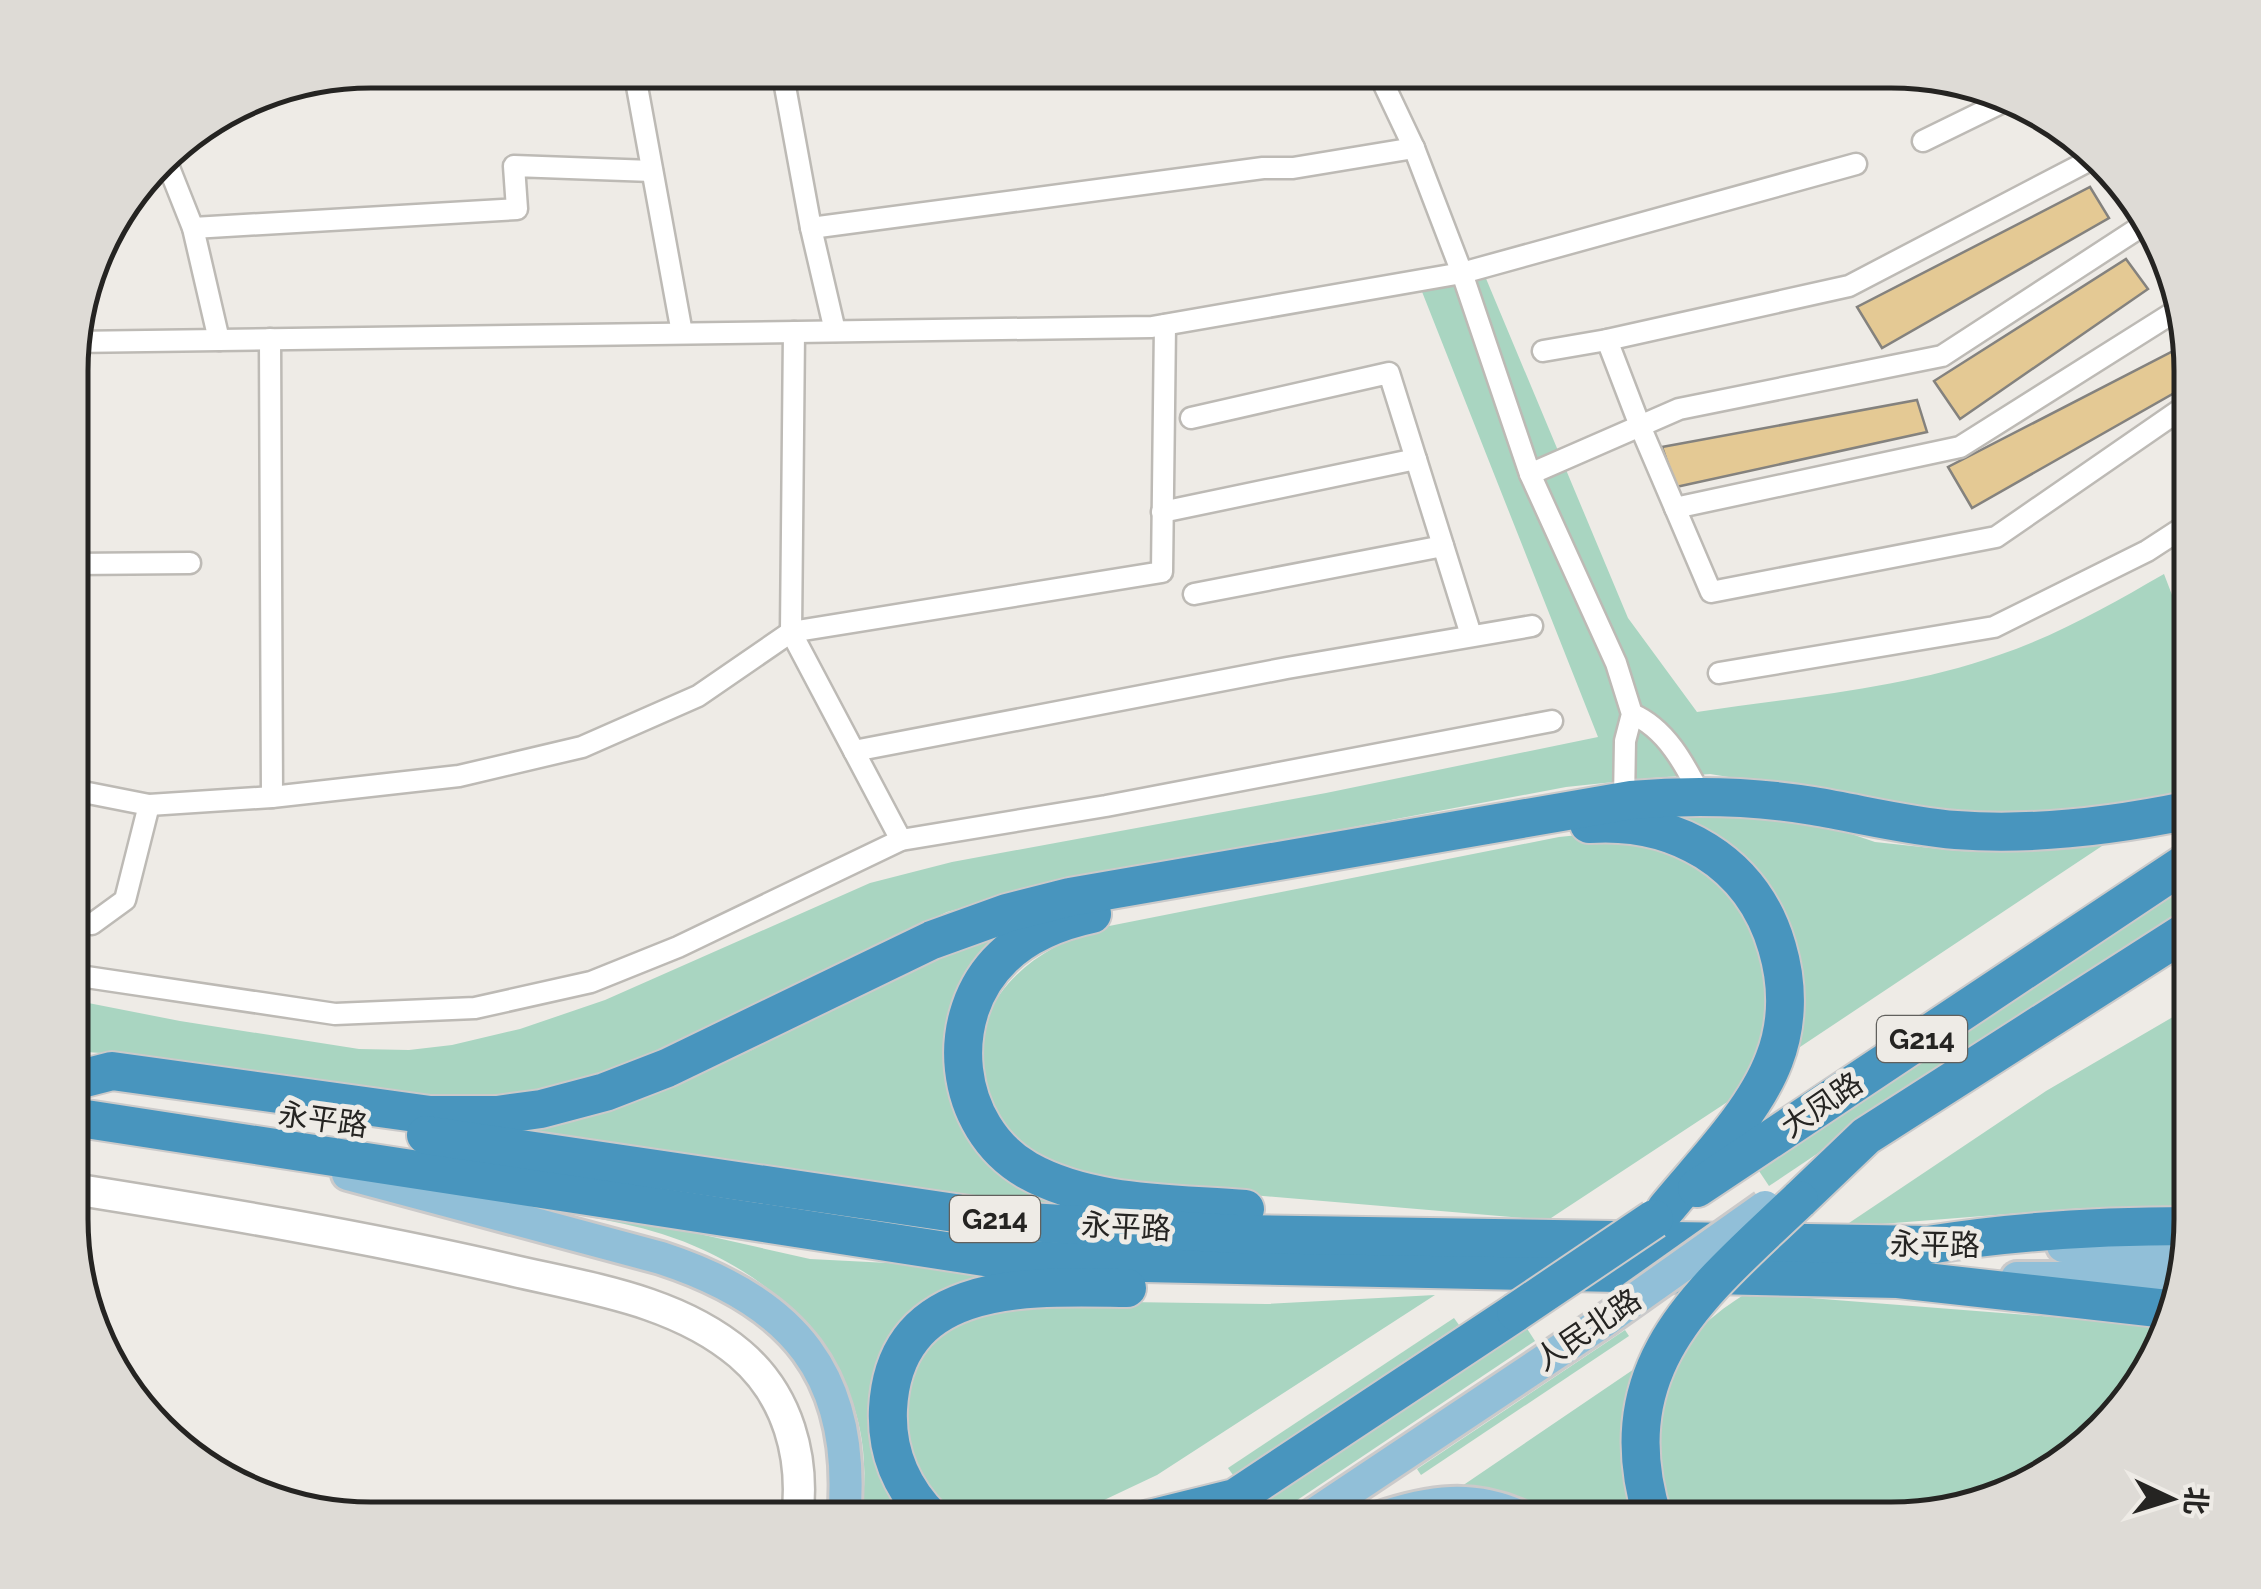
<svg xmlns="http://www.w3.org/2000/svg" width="2261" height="1589" viewBox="0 0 2261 1589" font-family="Raleway,'Noto Sans SC',sans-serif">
  <rect width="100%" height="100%" fill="#eeebe6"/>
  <!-- green -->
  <g fill="#a9d5c1">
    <path d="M 1477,257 L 1628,618 L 1697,712 C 1797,697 1903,689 1999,655 C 2058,635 2110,605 2164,574 L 2190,642 L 2190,790 L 2136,804 L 1999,820 L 1710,774 L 1652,778 L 1566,787 L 1046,885 L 947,912 L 818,973 L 664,1052 L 565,1088 L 466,1102 L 128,1055 L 73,1051 L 73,1000 L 180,1021 L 359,1049 L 409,1050 L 452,1045 L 520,1029 L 605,1000 L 870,883 L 952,862 L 1326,793 L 1598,737 L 1415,274 Z"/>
    <path d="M 1684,812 L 1816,822 L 1875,842 L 1959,851 L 2010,852 L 2111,840 L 1800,1047 L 1802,1005 L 1798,964 L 1680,820 Z"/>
    <path d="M 1588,834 L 1694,856 L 1754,924 L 1770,994 L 1762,1045 L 1738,1095 L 1548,1220 L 1099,1182 C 1068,1173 1031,1165 1009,1139 C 1002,1131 998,1115 993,1105 C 953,1016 1019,954 1099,928 L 1559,837 Z"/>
    <path d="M 2190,883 L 2190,904 L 1769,1186 L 1759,1171 Z"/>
    <path d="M 990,930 L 998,939 L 947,1065 L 1066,1200 L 1069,1209 L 475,1132 L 640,1097 L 676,1085 L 754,1049 L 849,995 Z"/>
    <path d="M 2190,1007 L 2190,1210 L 2084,1208 L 1843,1227 L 2046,1091 Z"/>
    <path d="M 492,1198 L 673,1228 L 810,1259 L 908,1264 L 1004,1274 L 978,1280 L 871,1418 C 872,1460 884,1487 911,1519 L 860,1519 C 887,1379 788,1274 662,1234 C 607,1217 547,1211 490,1200 Z"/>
    <path d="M 1747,1293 L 2169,1326 L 2129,1401 L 2024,1488 L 1891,1519 L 1665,1519 C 1661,1500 1653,1478 1654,1458 C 1656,1379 1679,1334 1747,1293 Z"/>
    <path d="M 1435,1295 L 1157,1475 L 1064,1519 L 970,1519 L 950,1508 L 930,1489 L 912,1458 L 905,1422 L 910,1384 L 917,1365 L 927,1348 L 949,1327 L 975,1314 L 1058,1301 L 1266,1304 Z"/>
    <path d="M 1454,1318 L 1459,1325 L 1233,1475 L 1228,1468 Z"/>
    <path d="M 1526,1327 L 1535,1341 L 1269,1519 L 1238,1519 Z"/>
    <path d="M 1625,1330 L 1629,1336 L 1421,1475 L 1417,1469 Z"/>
    <path d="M 1640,1365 L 1639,1519 L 1553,1519 L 1533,1507 L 1462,1486 Z"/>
  </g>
  <!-- building -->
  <g fill="#e4c994" stroke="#84827e" stroke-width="2.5">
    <path d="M 2090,187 L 2109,218 L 1882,348 L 1857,307 Z"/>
    <path d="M 2126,259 L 2148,289 L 1960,419 L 1934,381 Z"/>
    <path d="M 2181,347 L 2190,364 L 2190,384 L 1972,508 L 1948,467 Z"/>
    <path d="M 1917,400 L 1927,432 L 1676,487 L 1662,447 Z"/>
  </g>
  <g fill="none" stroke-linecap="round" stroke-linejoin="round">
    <defs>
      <g id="street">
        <path d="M 634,70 L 682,333"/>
        <path d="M 782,70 L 811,228 L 835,331"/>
        <path d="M 1377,70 L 1414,148 L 1462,273 L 1530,474 L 1616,663 L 1632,714 L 1625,741 L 1624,801"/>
        <path d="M 1923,141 L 2011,98"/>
        <path d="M 164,155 L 193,228 L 219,340"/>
        <path d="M 193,228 L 517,209 L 514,166 L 652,171"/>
        <path d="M 811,228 L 1263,168 L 1293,168 L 1414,148"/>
        <path d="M 2159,236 L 2161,241"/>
        <path d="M 794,332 L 791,632 L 901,840"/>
        <path d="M 270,339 L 272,797"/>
        <path d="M 1607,340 L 1640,426 L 1711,592 L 1996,537 L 2190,403"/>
        <path d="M 73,342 L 1152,327 L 1462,273 L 1856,164"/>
        <path d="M 1543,351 L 1607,340 L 1849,286 L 2094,158"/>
        <path d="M 1191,418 L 1389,373 L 1471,635"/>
        <path d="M 1530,474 L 1679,409 L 1942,356 L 2148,222"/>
        <path d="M 1675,508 L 1960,447 L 2179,309"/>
        <path d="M 1162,512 L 1416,459"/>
        <path d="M 73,564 L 190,563"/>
        <path d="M 1194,594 L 1443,546"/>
        <path d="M 1719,673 L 1994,627 L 2147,551 L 2190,523"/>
        <path d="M 1632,714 C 1666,728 1685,765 1701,796"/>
        <path d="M 854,751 L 1287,668 L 1532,626"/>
        <path d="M 73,790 L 149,805 L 272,797 L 459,776 L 582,747 L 698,696 L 791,632 L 1162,572 L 1165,325"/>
        <path d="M 73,921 L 92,924 L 125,900 L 149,805"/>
        <path d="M 73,975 L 335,1014 L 475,1008 L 591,982 L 678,947 L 901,840 L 1106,806 L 1552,721"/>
      </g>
      <path id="secondary" d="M 73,1189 C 218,1212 362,1236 506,1269 C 586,1288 675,1299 740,1354 C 788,1395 805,1457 797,1519"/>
      <g id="primary">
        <path d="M 348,1174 L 661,1258 C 793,1301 857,1375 844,1519"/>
        <path d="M 2063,1246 L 2188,1247"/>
        <path d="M 2017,1278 L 2182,1278"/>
        <path d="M 1307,1519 L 1604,1321"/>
        <path d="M 1377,1519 C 1429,1501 1474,1494 1525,1519"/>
      </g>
      <g id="highway">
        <path d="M 1589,824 C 1675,818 1752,861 1777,947 C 1788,984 1788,1024 1774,1060 C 1754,1113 1702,1165 1666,1209"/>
        <path d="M 1092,914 C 1059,921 1028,933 1003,957 C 941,1016 953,1127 1027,1170 C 1091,1206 1174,1203 1245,1209"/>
        <path d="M 73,1081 L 112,1071 L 430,1115 L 497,1115 L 541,1109 L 605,1092 L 667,1068 L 932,940 L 1007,913 L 1070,897 L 1631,800 C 1692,795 1752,796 1813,806 C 1861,814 1907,826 1956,830 C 2035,836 2113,826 2190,810"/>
        <path d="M 73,1117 L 1004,1260 L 1898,1279 L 2176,1310"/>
        <path d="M 426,1135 L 1009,1221 L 1236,1234 L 1928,1245 C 2015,1231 2102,1226 2190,1226"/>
        <path d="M 1697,1188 L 2190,860"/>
        <path d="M 1799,1200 L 1866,1136 L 2190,929"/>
        <path d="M 932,1519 C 902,1489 886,1452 888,1409 C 895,1277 1031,1287 1127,1288"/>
        <path d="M 1150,1519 L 1235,1498 L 1516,1312"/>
      </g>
    </defs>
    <!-- street casing -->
    <use href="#street" stroke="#bdbab5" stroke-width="25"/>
    <!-- secondary casing -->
    <use href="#secondary" stroke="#bdbab5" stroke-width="35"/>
    <!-- primary casing -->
    <use href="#primary" stroke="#cbcaca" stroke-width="38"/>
    <!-- highway casing -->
    <use href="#highway" stroke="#cbcaca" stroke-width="42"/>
    <!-- street -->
    <use href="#street" stroke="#fff" stroke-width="20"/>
    <!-- secondary -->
    <use href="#secondary" stroke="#fff" stroke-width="30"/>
    <!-- primary -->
    <use href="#primary" stroke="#91bfd8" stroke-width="32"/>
    <!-- highway -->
    <use href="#highway" stroke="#4895be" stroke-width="38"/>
    <defs>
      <path id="primary-bridge" d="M 1604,1321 L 1765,1207"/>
      <g id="highway-bridge">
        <path d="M 1516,1312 L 1654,1219"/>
        <path d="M 1653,1519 C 1606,1366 1700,1294 1799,1200"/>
      </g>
    </defs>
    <!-- primary-bridge casing -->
    <use href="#primary-bridge" stroke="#cbcaca" stroke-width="38" stroke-linecap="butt"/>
    <!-- highway-bridge casing -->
    <use href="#highway-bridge" stroke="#cbcaca" stroke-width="42" stroke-linecap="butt"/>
    <!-- primary-bridge -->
    <use href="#primary-bridge" stroke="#91bfd8" stroke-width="32"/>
    <!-- highway-bridge -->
    <use href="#highway-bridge" stroke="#4895be" stroke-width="38"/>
  </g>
  <g text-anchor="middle" stroke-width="10" stroke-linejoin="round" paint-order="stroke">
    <!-- shield labels -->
    <g fill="#eeebe6" stroke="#61605d" stroke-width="2.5">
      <rect x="1877" y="1016" width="90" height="46" rx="8"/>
      <rect x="950" y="1196" width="90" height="46" rx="8"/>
    </g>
    <g font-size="28" font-weight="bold" fill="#252422">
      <text x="1922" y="1049">G214</text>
      <text x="995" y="1229">G214</text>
    </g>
    <!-- street labels -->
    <g font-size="30" fill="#252422" stroke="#eeebe6">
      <text transform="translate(1822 1105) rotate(-34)" y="10">大凤路</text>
      <text transform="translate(323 1120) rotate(8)" y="10">永平路</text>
      <text transform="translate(1126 1227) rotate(3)" y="10">永平路</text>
      <text transform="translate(1935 1245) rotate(1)" y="10">永平路</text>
      <text transform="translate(1588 1330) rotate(-34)" y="10">人民北路</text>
    </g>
  </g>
  <!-- crop -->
  <path d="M0 0H2261V1589H0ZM371 88H1891A283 283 0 0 1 2174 371V1219A283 283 0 0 1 1891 1502H371A283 283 0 0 1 88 1219V371A283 283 0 0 1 371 88Z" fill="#dedbd6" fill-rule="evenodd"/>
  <path fill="none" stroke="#252422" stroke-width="5" d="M371 88H1891A283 283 0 0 1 2174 371V1219A283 283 0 0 1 1891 1502H371A283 283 0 0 1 88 1219V371A283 283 0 0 1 371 88Z"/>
  <!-- north arrow -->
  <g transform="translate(2171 1499) rotate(94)" stroke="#eeebe6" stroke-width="8" paint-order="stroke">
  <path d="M0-8L18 38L0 25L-18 38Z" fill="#252422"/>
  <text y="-15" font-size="28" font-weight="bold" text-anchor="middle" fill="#252422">北</text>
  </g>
</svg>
